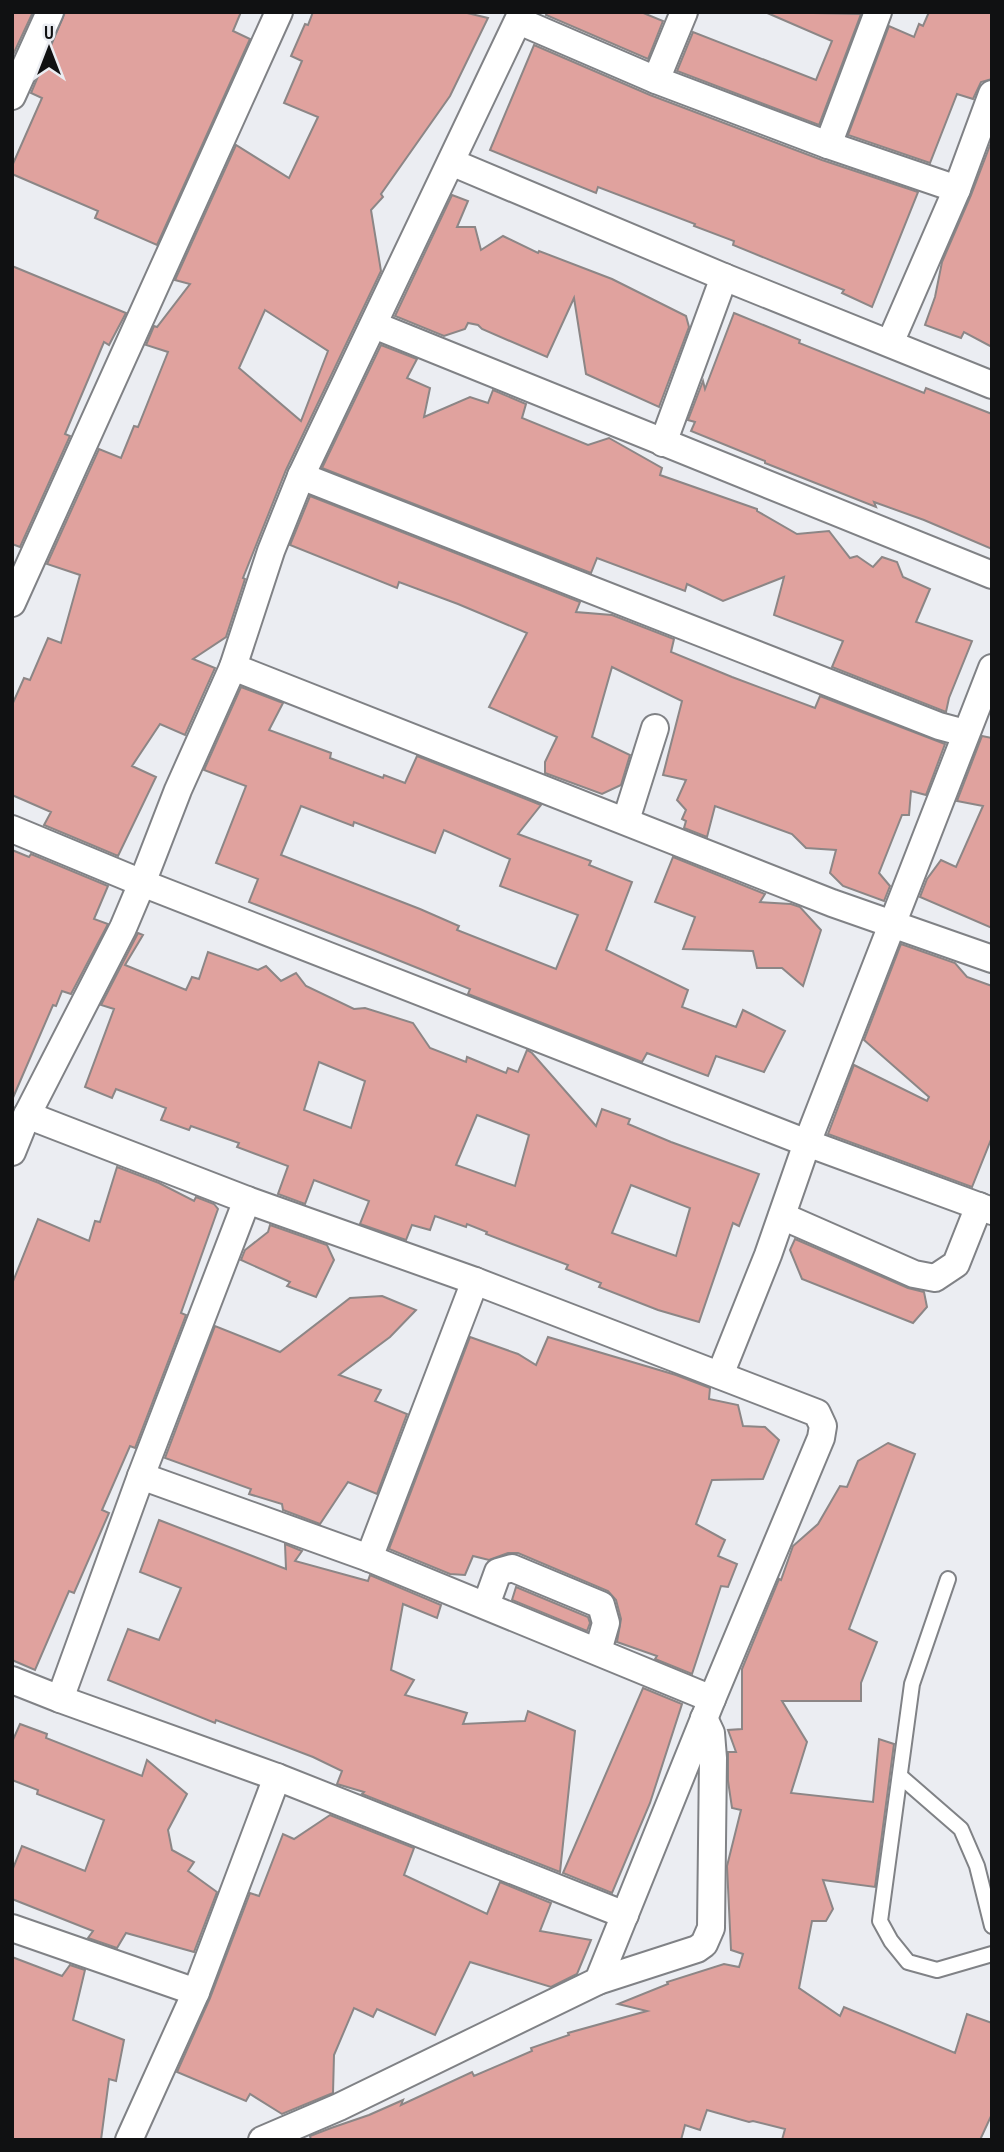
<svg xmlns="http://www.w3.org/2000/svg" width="1004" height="2152" viewBox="0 0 1004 2152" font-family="'Sofia Sans Condensed',sans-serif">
  <rect width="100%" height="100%" fill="#ebedf2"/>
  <!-- building -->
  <g fill="#e0a29e" stroke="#8c8686" stroke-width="2" fill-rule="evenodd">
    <path d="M 12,12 L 33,12 L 12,57 Z"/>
    <path d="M 65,12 L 241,12 L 233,31 L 250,39 L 157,245 L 95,218 L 98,211 L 12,174 L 12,166 L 42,98 L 31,93 Z"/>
    <path d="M 313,12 L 463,12 L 488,18 L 450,96 L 381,194 L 383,197 L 371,210 L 381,271 L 286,470 L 243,578 L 245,579 L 226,637 L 193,659 L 215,668 L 185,735 L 160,724 L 132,766 L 156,777 L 118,856 L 44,825 L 51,812 L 12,795 L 12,705 L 24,678 L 30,680 L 48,638 L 61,643 L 80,575 L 47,564 L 99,449 L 121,458 L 134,426 L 138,427 L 168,352 L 146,345 L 154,326 L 157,327 L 190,284 L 175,280 L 236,145 L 289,178 L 318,117 L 284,103 L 302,61 L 291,56 L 305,24 L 308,25 ZM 265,310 L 328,351 L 301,421 L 239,368 Z"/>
    <path d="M 547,12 L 641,12 L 663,21 L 648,59 L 546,15 Z"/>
    <path d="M 765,12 L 861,14 L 819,125 L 677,71 L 693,32 L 816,80 L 832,41 Z"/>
    <path d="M 929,12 L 992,12 L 992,79 L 981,82 L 973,99 L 957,94 L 930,163 L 848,135 L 889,26 L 914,37 L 919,24 L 923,26 Z"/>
    <path d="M 534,45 L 650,95 L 822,160 L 918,192 L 872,307 L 842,293 L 844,290 L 733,245 L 734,241 L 694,226 L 695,224 L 598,187 L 596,193 L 490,150 Z"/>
    <path d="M 992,140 L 992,347 L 964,332 L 961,338 L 925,325 L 935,297 L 942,262 L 971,195 Z"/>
    <path d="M 452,195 L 468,201 L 457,227 L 475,227 L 481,250 L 503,236 L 538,253 L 539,251 L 612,279 L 686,316 L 689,327 L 659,407 L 586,374 L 574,298 L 547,357 L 482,329 L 478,325 L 468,323 L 465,329 L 444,336 L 395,316 Z"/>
    <path d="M 12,266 L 126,313 L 109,345 L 104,342 L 65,434 L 70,436 L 20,547 L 12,544 Z"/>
    <path d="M 734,313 L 800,340 L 799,343 L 924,393 L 926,388 L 992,414 L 992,549 L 924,520 L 874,502 L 876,507 L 765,463 L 765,461 L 691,431 L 695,422 L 688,420 L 703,381 L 705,389 Z"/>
    <path d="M 381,345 L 417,359 L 407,378 L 430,388 L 424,417 L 470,397 L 488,403 L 493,390 L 526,404 L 522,418 L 588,445 L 609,438 L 662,468 L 660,475 L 757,509 L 757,511 L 797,534 L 829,531 L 850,558 L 857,556 L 873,567 L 882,557 L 897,562 L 903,577 L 930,589 L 916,622 L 972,641 L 949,698 L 946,712 L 832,667 L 843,641 L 774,615 L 784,577 L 723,601 L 687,584 L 685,591 L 597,558 L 591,573 L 322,468 Z"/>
    <path d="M 310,496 L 580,602 L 576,612 L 612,615 L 674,639 L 671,652 L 732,677 L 815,708 L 820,696 L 945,744 L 926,795 L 911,791 L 909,815 L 902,815 L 879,873 L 890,886 L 884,901 L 843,886 L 830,873 L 836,850 L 806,848 L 792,834 L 715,806 L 707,837 L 684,828 L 686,821 L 682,819 L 686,810 L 677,800 L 686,780 L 663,775 L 682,701 L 612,667 L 592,737 L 630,755 L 621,785 L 602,794 L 545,773 L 545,762 L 557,737 L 489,707 L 527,633 L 458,604 L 399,582 L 397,588 L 290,545 Z"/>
    <path d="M 241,687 L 283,703 L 269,730 L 331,753 L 330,758 L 383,778 L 384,775 L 405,783 L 417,756 L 541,805 L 518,834 L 591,861 L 589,865 L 632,882 L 606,950 L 688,990 L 682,1007 L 736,1027 L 743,1010 L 785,1031 L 764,1072 L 716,1056 L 708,1076 L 647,1053 L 642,1062 L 468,994 L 470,989 L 373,950 L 249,902 L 258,879 L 216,863 L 246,786 L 204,770 ZM 301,806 L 353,826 L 354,822 L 435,853 L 444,830 L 510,859 L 500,886 L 578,915 L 556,969 L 457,930 L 459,926 L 420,909 L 281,855 Z"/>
    <path d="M 982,736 L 992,738 L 992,928 L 920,897 L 927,879 L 941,860 L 956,867 L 983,806 L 957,801 Z"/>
    <path d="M 12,850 L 29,857 L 31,854 L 108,886 L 94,919 L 108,924 L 71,994 L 62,991 L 56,1006 L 53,1005 L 12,1100 Z"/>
    <path d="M 673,857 L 765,894 L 760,902 L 791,904 L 800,907 L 821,930 L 803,986 L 782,968 L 757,968 L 753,951 L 683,949 L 695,917 L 655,902 Z"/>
    <path d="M 138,933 L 143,935 L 125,965 L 186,990 L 192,977 L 199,979 L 208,952 L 258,970 L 266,966 L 281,981 L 296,973 L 306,986 L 354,1009 L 365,1008 L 413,1023 L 430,1048 L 466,1062 L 467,1057 L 506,1073 L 508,1068 L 518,1072 L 527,1050 L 532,1053 L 596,1126 L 602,1109 L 630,1119 L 628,1124 L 671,1142 L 759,1174 L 739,1226 L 733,1223 L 699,1322 L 658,1310 L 599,1287 L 601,1283 L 566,1269 L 568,1265 L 486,1234 L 487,1232 L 467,1224 L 466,1227 L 435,1216 L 430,1230 L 412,1225 L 406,1240 L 360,1224 L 369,1201 L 314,1180 L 305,1204 L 278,1194 L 288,1166 L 237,1147 L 239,1143 L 191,1126 L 189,1130 L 161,1120 L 166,1108 L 116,1089 L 112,1098 L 85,1087 L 114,1009 L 101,1005 ZM 319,1062 L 365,1081 L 351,1128 L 304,1110 ZM 477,1115 L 529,1135 L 515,1186 L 456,1165 ZM 631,1185 L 690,1208 L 676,1256 L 612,1233 Z"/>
    <path d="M 901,944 L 955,963 L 967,977 L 992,986 L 992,1137 L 972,1187 L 828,1134 L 854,1065 L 927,1101 L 929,1097 L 864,1040 Z"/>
    <path d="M 117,1167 L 159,1183 L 194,1201 L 196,1197 L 214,1204 L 218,1209 L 181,1313 L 186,1315 L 135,1448 L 130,1446 L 102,1510 L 109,1513 L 74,1593 L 69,1591 L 35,1670 L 12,1660 L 12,1284 L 38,1219 L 89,1241 L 95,1221 L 100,1222 Z"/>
    <path d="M 270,1225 L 327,1245 L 334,1260 L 316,1297 L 287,1286 L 290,1282 L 241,1260 L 245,1250 L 268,1232 Z"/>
    <path d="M 795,1239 L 908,1288 L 924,1292 L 927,1307 L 913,1323 L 802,1279 L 790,1250 Z"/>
    <path d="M 382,1296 L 416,1310 L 390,1337 L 339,1375 L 381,1390 L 375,1401 L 407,1414 L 377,1494 L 348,1482 L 320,1524 L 283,1510 L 282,1504 L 249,1494 L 251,1489 L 165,1458 L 215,1326 L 280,1352 L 350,1298 Z"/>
    <path d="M 470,1337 L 518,1354 L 536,1365 L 548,1337 L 676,1375 L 710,1388 L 709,1399 L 738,1405 L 743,1426 L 765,1427 L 779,1440 L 763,1479 L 712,1480 L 696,1524 L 725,1540 L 718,1556 L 737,1564 L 728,1587 L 721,1586 L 692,1674 L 655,1659 L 657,1656 L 617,1642 L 621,1619 L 616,1600 L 608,1591 L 518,1553 L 508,1553 L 489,1560 L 473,1556 L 465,1575 L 450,1574 L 389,1549 Z"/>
    <path d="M 888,1443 L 915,1454 L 849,1629 L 877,1642 L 861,1683 L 861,1701 L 782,1701 L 807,1742 L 791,1793 L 873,1802 L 879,1739 L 894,1744 L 875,1887 L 823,1880 L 833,1909 L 826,1921 L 812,1921 L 799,1988 L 840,2016 L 844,2007 L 955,2053 L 967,2014 L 992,2023 L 992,2114 L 980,2140 L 782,2140 L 785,2129 L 753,2121 L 749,2122 L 707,2110 L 700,2130 L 685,2125 L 681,2140 L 311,2140 L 310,2136 L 331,2128 L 369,2115 L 403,2100 L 401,2105 L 472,2072 L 474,2076 L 532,2051 L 531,2048 L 569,2035 L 568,2033 L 647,2011 L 618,2004 L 668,1984 L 667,1982 L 724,1964 L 739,1967 L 743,1954 L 731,1950 L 727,1866 L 741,1810 L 732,1808 L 728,1781 L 728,1752 L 736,1752 L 728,1730 L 742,1729 L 742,1669 L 779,1579 L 781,1580 L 793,1546 L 818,1524 L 840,1486 L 847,1487 L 858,1461 Z"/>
    <path d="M 159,1520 L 286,1569 L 285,1544 L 302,1551 L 295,1561 L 368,1581 L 370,1575 L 441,1605 L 437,1618 L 403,1604 L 391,1670 L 414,1680 L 405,1695 L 467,1713 L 463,1724 L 525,1721 L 528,1711 L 575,1731 L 560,1872 L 362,1794 L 364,1792 L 337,1784 L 342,1771 L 313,1757 L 216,1720 L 215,1723 L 108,1680 L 128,1629 L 159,1640 L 181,1588 L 140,1572 Z"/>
    <path d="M 516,1587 L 588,1617 L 590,1623 L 587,1631 L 512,1600 Z"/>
    <path d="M 643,1688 L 682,1704 L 650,1803 L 612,1893 L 563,1873 Z"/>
    <path d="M 20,1724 L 47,1734 L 46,1738 L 142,1776 L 147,1760 L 187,1794 L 168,1830 L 172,1850 L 194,1862 L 188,1871 L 217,1892 L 194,1952 L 126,1933 L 117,1948 L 88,1938 L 93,1931 L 12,1899 L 12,1871 L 22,1846 L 85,1871 L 104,1820 L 37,1794 L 38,1790 L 12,1780 L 12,1742 Z"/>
    <path d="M 330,1815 L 414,1848 L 404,1875 L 487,1914 L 500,1882 L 551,1903 L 540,1931 L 591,1940 L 577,1974 L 551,1987 L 470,1962 L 435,2035 L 377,2009 L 373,2017 L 354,2008 L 334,2055 L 333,2093 L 282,2114 L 250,2094 L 246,2101 L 177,2072 L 210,1998 L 250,1893 L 259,1896 L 283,1834 L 294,1839 Z"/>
    <path d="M 12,1957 L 62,1976 L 70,1965 L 85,1970 L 73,2020 L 124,2040 L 116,2081 L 109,2079 L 101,2140 L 12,2140 Z"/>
  </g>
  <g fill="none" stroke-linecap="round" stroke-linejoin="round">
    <defs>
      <g id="service">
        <path d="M 948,1579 L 912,1684 L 880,1921 L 891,1941 L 908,1962 L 937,1970 L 992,1954"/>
        <path d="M 900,1776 L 961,1829 L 977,1866 L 992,1926"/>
      </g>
      <g id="minor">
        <path d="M 519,21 L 656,80 L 828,145 L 957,189"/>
        <path d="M 656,80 L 684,12"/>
        <path d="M 12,96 L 50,12"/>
        <path d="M 828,145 L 878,12"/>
        <path d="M 451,162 L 724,277 L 992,385"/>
        <path d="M 374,325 L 992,575"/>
        <path d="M 890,343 L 957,189 L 992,94"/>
        <path d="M 663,443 L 724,277"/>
        <path d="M 301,476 L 939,726 L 965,733"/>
        <path d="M 12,603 L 279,12"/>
        <path d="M 233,667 L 832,903 L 992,959"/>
        <path d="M 626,820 L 655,728"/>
        <path d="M 12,829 L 142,883 L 807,1143 L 992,1211"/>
        <path d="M 27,1115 L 247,1200 L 475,1281 L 817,1413 L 823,1426 L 821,1438 L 712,1699 L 598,1981 L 339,2107 L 262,2140"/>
        <path d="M 12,1152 L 27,1115 L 123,928 L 142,883 L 178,790 L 233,667 L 271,551 L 301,476 L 522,12"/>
        <path d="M 782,1216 L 914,1274 L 935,1278 L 956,1264 L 979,1206"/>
        <path d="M 720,1375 L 768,1255 L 807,1143 L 992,668"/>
        <path d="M 141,1476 L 369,1558 L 712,1699"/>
        <path d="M 369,1558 L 475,1281"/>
        <path d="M 486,1605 L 498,1572 L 512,1568 L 601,1605 L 606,1623 L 598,1651"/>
        <path d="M 12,1680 L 60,1699 L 277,1777 L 625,1915"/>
        <path d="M 60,1699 L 141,1476 L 247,1200"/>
        <path d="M 12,1928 L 196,1992"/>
        <path d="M 598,1981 L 697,1949 L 704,1944 L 711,1928 L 713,1758 L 711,1733 L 704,1718"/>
        <path d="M 129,2140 L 196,1992 L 277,1777"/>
      </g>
    </defs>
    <!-- service casing -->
    <use href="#service" stroke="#808286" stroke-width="18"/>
    <!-- minor casing -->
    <use href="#minor" stroke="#808286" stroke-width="30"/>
    <!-- service -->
    <use href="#service" stroke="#fff" stroke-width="14"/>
    <!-- minor -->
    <use href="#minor" stroke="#fff" stroke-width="26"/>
  </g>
  <!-- border -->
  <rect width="1004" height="2152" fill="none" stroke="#101112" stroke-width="28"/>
  <!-- north arrow -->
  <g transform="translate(49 49)" stroke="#ebedf2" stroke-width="5" paint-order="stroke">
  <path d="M0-5L12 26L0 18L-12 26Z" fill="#101112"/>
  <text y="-10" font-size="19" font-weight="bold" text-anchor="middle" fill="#101112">U</text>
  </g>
</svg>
